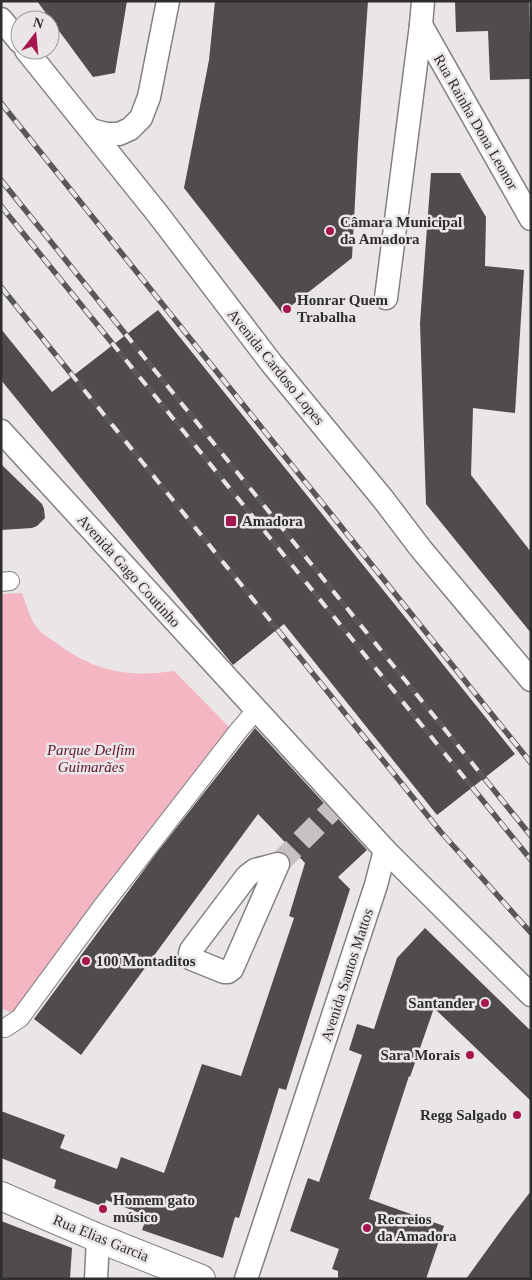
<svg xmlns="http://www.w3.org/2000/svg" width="532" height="1280" viewBox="0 0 532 1280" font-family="Georgia,serif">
  <rect width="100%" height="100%" fill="#eae6e7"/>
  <!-- green -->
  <path fill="#f4b6c3" d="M 22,593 C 26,604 29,616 35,625 C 39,632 49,638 55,642 C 93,671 127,678 174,671 L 232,730 L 169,806 L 14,1014 L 1,1008 L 1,594 Z"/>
  <!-- building -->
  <g fill="#504c4d">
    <path d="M 37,1 L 127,1 L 115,73 L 93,77 Z"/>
    <path d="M 215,1 L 368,1 L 358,144 L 352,258 L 282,313 L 184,188 L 209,60 Z"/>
    <path d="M 455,1 L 529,1 L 531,79 L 490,80 L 488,31 L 456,32 Z"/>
    <path d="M 431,173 L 460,173 L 486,217 L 485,266 L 524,270 L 515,413 L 473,408 L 471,475 L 531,552 L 531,633 L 426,504 L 420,323 Z"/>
    <path d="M 158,310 L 515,754 L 437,815 L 284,624 L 233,665 L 1,380 L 1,329 L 52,392 Z"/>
    <path d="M 1,464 L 42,504 L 44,509 L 45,518 L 37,526 L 32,528 L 1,530 Z"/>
    <path d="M 255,728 L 367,850 L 338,877 L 350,889 L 286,1090 L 279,1088 L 239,1218 L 235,1217 L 223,1258 L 142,1230 L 147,1216 L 106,1200 L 104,1207 L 54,1188 L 56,1180 L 1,1158 L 1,1111 L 65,1135 L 60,1148 L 117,1169 L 121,1157 L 164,1173 L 202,1064 L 241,1076 L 294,918 L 289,916 L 305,863 L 258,814 L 81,1055 L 34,1019 L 155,855 Z"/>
    <path d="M 425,928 L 531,1031 L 531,1101 L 434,1008 L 410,1077 L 409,1076 L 369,1199 L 444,1226 L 426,1279 L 338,1279 L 338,1271 L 332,1269 L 339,1249 L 290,1231 L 308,1178 L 319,1182 L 362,1055 L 349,1050 L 357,1024 L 374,1029 L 397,958 Z"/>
    <path d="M 531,1191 L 531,1279 L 466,1279 L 505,1225 Z"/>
    <path d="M 1,1221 L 72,1248 L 70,1279 L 1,1279 Z"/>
  </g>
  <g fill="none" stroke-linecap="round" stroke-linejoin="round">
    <!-- minor-tunnel -->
    <path stroke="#c5c1c2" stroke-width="22" stroke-dasharray="22 11" stroke-linecap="butt" d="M 278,864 L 340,802"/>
    <defs>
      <g id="pedestrian">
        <path d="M 1,582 L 10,581"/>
        <path d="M 5,1028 L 20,1018 L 101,908 L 239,730 L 256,710"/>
      </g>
      <g id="minor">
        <path d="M 1,19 L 20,42"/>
        <path d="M 421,25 L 531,219"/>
        <path d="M 26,50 L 157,213 L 272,364 L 383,499 L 421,549 L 531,680"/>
        <path d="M 91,130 L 106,134 L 119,134 L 130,129 L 141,118 L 149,97 L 168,1"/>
        <path d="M 386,298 L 421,25 L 423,1"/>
        <path d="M 1,431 L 385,850 L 376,885 L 246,1279"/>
        <path d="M 385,850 L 531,995"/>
        <path d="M 278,864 L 232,969 L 228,972 L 224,972 L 192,959 L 190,954 L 191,950 L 247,876 L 255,870 Z"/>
        <path d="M 96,1279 L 98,1238"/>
      </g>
      <path id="tertiary" d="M 1,1196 L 98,1238 L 201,1279"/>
    </defs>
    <!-- pedestrian casing -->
    <use href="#pedestrian" stroke="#848081" stroke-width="20"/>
    <!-- minor casing -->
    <use href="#minor" stroke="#848081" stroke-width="25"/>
    <!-- tertiary casing -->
    <use href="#tertiary" stroke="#848081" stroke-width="30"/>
    <!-- pedestrian -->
    <use href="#pedestrian" stroke="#fff" stroke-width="18"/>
    <!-- minor -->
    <use href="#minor" stroke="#fff" stroke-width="22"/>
    <!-- tertiary -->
    <use href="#tertiary" stroke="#fff" stroke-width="28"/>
    <defs>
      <g id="rail">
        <path d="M 1,103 L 531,763"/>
        <path d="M 1,180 L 531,836"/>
        <path d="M 1,206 L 531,860"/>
        <path d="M 1,287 L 440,831 L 531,933"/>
      </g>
    </defs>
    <!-- rail casing -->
    <use href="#rail" stroke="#595757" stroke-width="5.5"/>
    <!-- rail -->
    <use href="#rail" stroke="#eae6e7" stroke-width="4" stroke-dasharray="11" stroke-linecap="butt"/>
  </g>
  <!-- markers -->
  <g fill="#a81650" stroke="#eae6e7" stroke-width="2">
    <circle cx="330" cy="231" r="5"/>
    <circle cx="287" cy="309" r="5"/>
    <rect x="225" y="515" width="12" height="12" rx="2.5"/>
    <circle cx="86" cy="961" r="5"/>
    <circle cx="485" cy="1003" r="5"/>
    <circle cx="470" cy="1055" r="5"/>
    <circle cx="517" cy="1115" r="5"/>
    <circle cx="103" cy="1209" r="5"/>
    <circle cx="367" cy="1228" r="5"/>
  </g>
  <g text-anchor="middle" stroke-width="5" stroke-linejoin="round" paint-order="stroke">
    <!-- street labels -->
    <g font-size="15" fill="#2f2e2e" stroke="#eae6e7">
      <text transform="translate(476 122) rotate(60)" y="5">Rua Rainha Dona Leonor</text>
      <text transform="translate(276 367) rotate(51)" y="5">Avenida Cardoso Lopes</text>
      <text transform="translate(129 571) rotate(48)" y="5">Avenida Gago Coutinho</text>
      <text transform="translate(347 975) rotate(-72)" y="5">Avenida Santos Mattos</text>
      <text transform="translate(101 1238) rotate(22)" y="5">Rua Elias Garcia</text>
    </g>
    <!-- poi labels -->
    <g font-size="15" font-weight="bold" fill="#2f2e2e" stroke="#eae6e7" text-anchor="start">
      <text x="340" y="227">Câmara Municipal<tspan x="340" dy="17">da Amadora</tspan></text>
      <text x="297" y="305">Honrar Quem<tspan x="297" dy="17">Trabalha</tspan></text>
      <text x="242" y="526">Amadora</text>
      <text x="96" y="966">100 Montaditos</text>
      <text x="475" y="1008" text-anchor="end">Santander</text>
      <text x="460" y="1060" text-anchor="end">Sara Morais</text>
      <text x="507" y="1120" text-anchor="end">Regg Salgado</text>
      <text x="113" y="1205">Homem gato<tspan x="113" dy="17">músico</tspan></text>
      <text x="377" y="1224">Recreios<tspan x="377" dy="17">da Amadora</tspan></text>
    </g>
    <!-- park labels -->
    <g font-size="15" font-style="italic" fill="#621630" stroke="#eae6e7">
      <text x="91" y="755">Parque Delfim<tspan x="91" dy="17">Guimarães</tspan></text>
    </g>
  </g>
  <!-- border -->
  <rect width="532" height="1280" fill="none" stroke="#2f2e2e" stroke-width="5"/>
  <!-- north arrow -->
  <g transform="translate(35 35) rotate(16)"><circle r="24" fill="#eae6e7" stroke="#9f9c9d"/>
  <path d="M0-4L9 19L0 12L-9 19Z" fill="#a81650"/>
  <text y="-8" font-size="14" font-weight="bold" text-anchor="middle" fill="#2f2e2e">N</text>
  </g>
</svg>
